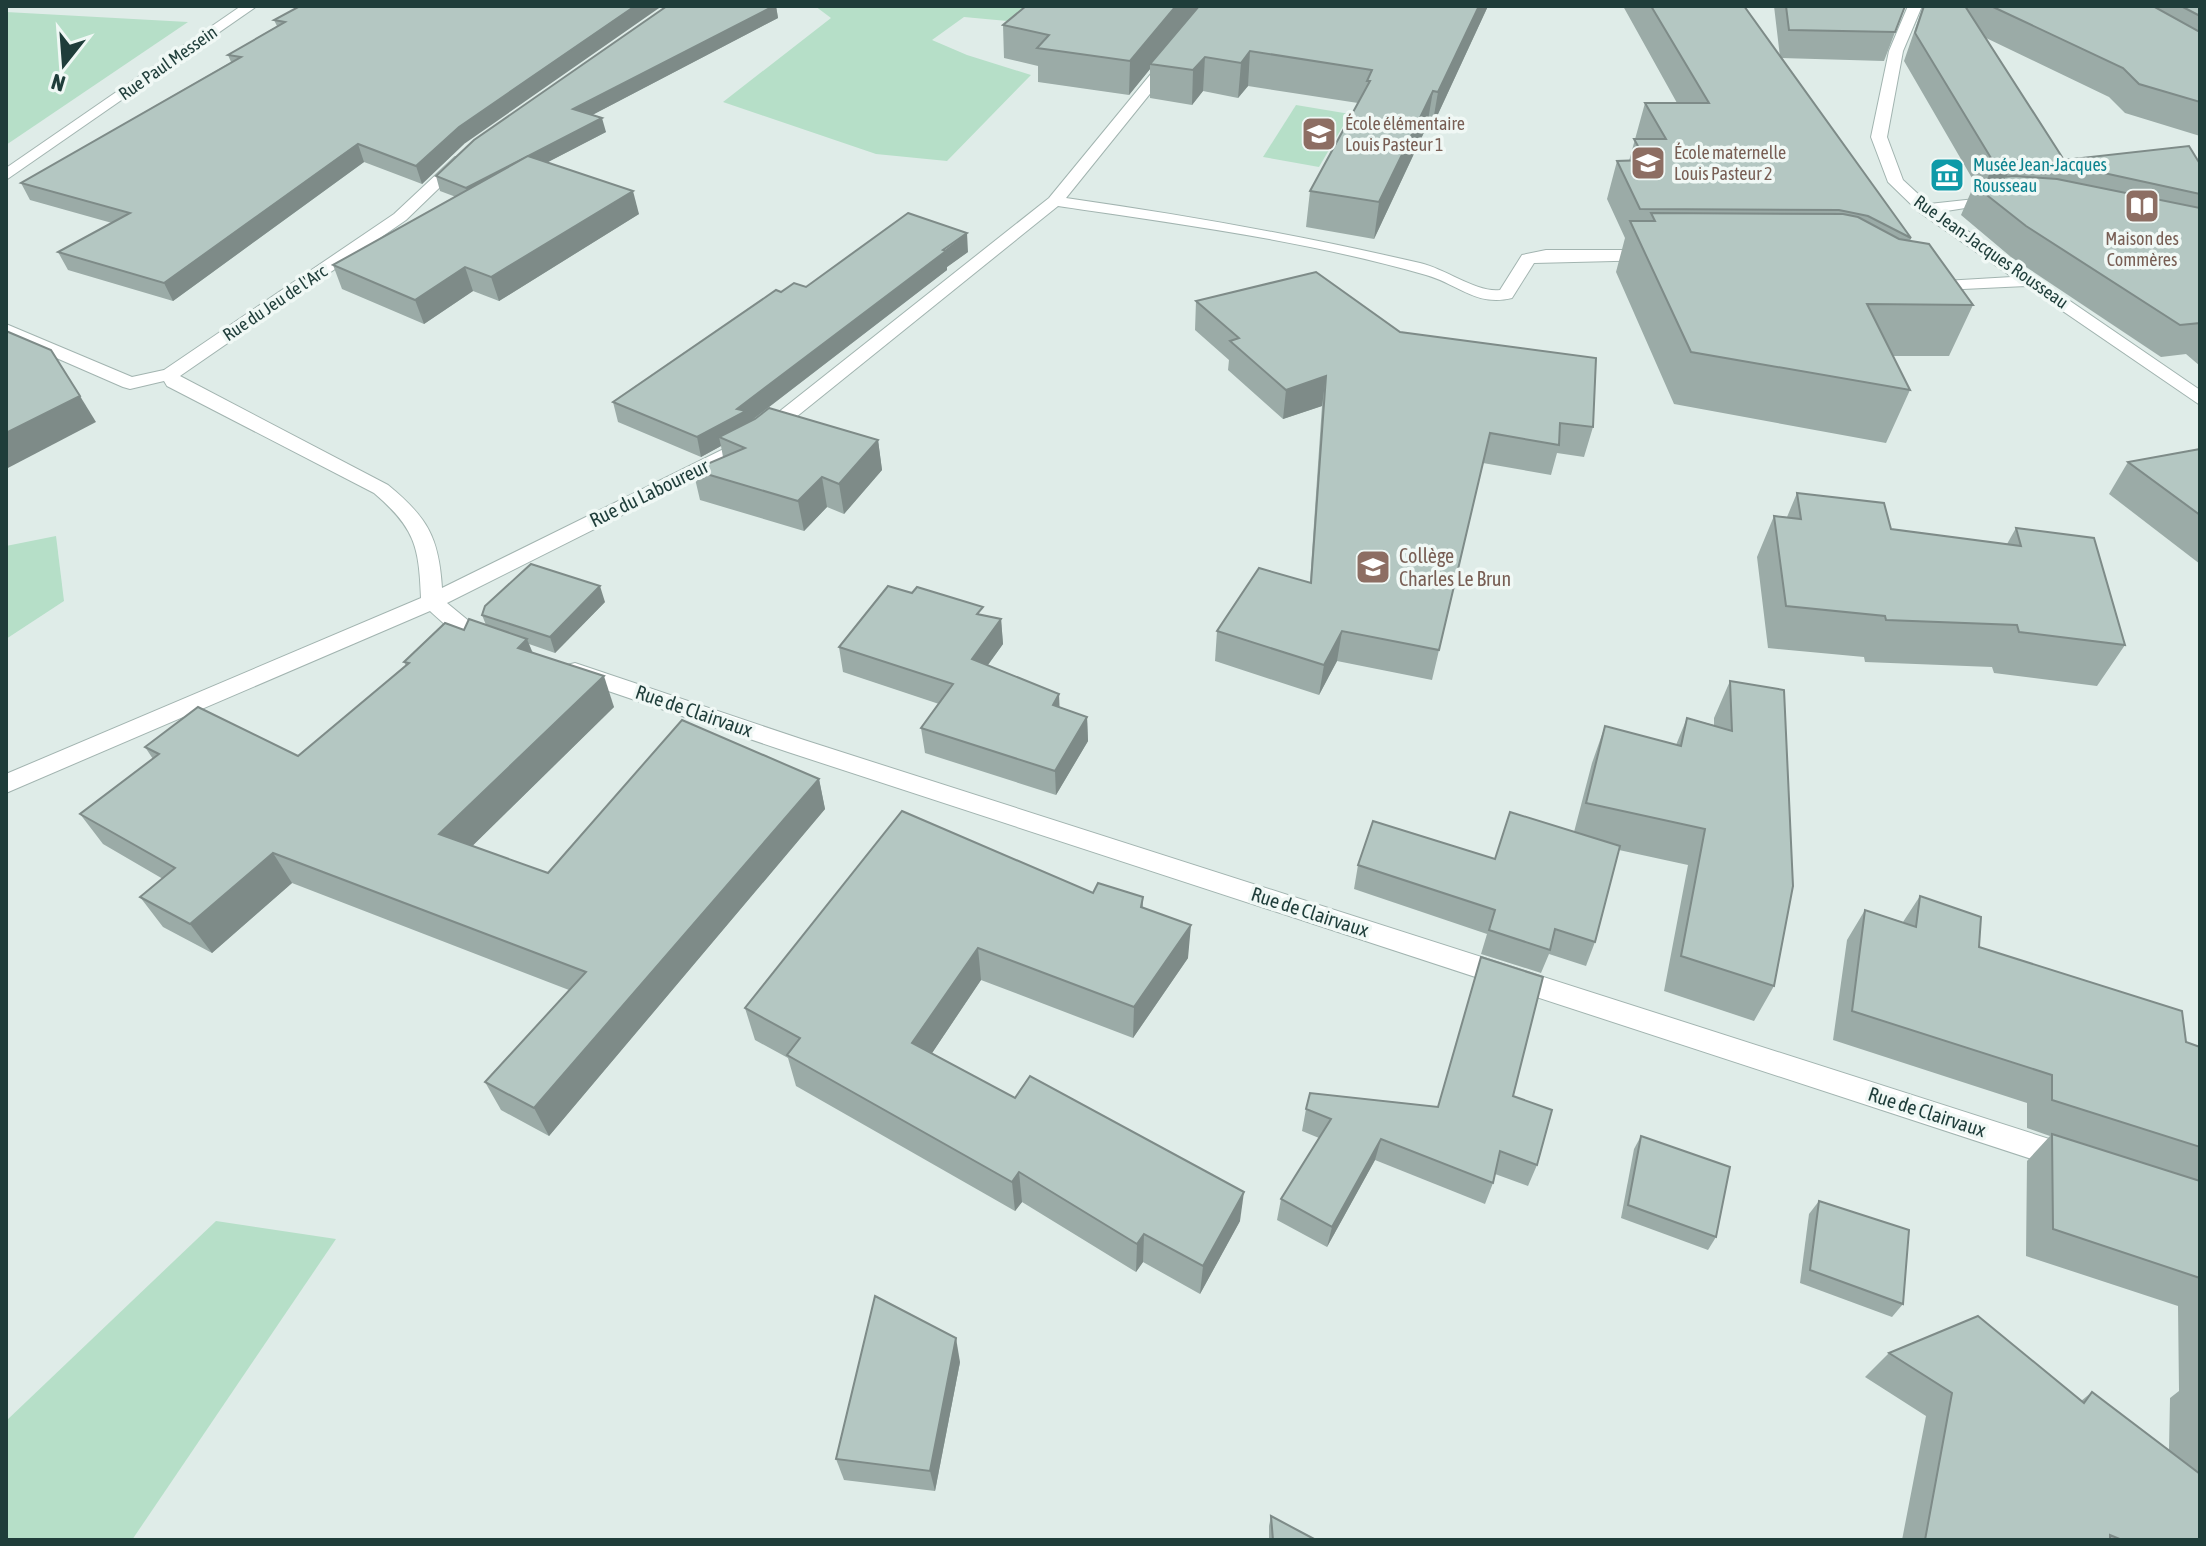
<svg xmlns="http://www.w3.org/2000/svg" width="2206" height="1546" viewBox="0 0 2206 1546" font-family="'Asap Condensed',sans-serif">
  <rect width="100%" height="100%" fill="#dfece8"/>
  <!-- green -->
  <g fill="#b6dfc8">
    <path d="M 815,6 L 1051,6 L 1051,25 L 964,17 L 932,40 L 967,55 L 1031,75 L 947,161 L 876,154 L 723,102 L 831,18 Z"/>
    <path d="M 6,12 L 188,22 L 6,145 Z"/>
    <path d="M 1296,105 L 1350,114 L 1319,167 L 1263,157 Z"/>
    <path d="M 56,536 L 64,601 L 6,639 L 6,546 Z"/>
    <path d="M 216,1221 L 336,1239 L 132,1540 L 6,1540 L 6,1421 Z"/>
  </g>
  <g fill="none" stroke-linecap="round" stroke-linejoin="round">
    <defs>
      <g id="minor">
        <path d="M 241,6 L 257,6 L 6,180 L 6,168 Z"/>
        <path d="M 1908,6 L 1922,6 L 1903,51 L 1887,137 L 1903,180 L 1929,204 L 2003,196 L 2003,202 L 1940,212 L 2200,390 L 2200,405 L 2026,286 L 1921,291 L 1918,287 L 1921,283 L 1927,282 L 2012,277 L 1919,212 L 1888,182 L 1871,137 L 1889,51 Z"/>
        <path d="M 1169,57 L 1176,61 L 1174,64 L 1066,198 C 1185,215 1303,236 1420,263 C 1446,269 1477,293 1500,290 L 1522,255 L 1546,250 L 1654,250 L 1662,255 L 1654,260 L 1534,263 L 1512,298 C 1476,307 1458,284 1426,275 C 1308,241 1180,224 1058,206 L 760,446 L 447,603 L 481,631 L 503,638 L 506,643 L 503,648 C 475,656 449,628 430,611 L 6,793 L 6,774 L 421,598 C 419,546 415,528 374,493 L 167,386 L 164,381 L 130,389 L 123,387 L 6,336 L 6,324 L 132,377 L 164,370 L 394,214 L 455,157 L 465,157 L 465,163 L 406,220 L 180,376 L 388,485 C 427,517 439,537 442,588 L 746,438 L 1049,198 L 1164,58 Z"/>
        <path d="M 575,663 L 804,740 L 2068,1145 L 2078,1149 L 2083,1158 L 2078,1167 L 2068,1171 L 788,752 L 567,677 L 564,671 L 567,665 Z"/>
      </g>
    </defs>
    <!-- minor casing -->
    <use href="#minor" stroke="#a2b4b0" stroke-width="2"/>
    <!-- minor -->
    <use href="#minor" fill="#fff" fill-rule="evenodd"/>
  </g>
  <!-- wall -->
  <g fill="#9baba7">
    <path d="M 300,6 L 464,144 L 422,184 L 364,162 L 173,301 L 68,270 L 58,252 L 112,223 L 30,200 L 21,183 L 231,62 L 228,55 L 277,26 L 274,20 Z"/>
    <path d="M 667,6 L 776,6 L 778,18 L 592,115 L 606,132 L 546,163 L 639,214 L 499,301 L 473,291 L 424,324 L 342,289 L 333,265 L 456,197 L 440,191 L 436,176 Z"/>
    <path d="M 1026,6 L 1488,6 L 1432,127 L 1427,126 L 1374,239 L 1306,227 L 1310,191 L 1358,103 L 1248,86 L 1238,98 L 1203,91 L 1192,105 L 1150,98 L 1150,69 L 1129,95 L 1038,82 L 1038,66 L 1004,58 L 1003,25 Z"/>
    <path d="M 1623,6 L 1744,6 L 1780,57 L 1774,6 L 1905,6 L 1884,61 L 1781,58 L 1911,238 L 1910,241 L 1973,305 L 1949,356 L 1893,356 L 1910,390 L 1886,443 L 1674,404 L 1616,272 L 1625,238 L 1607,199 L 1617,161 L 1629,161 L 1645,103 L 1677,103 Z"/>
    <path d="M 1923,6 L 2200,6 L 2200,136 L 2125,113 L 2109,97 L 1984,37 L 2064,160 L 2200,164 L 2200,366 L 2186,354 L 2161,357 L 2011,257 L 1961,215 L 1974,185 L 1976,185 L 1904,61 Z"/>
    <path d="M 968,252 L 947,267 L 947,270 L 751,421 L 878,440 L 882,470 L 844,514 L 827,507 L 804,531 L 700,500 L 693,470 L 723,457 L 721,446 L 701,457 L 618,422 L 613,402 L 781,292 Z"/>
    <path d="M 1196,301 L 1400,332 L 1593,427 L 1584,457 L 1557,453 L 1551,475 L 1483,463 L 1432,680 L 1337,661 L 1319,695 L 1215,661 L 1217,631 L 1310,582 L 1322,406 L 1283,419 L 1228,370 L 1229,360 L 1195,330 Z"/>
    <path d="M 2200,449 L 2200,564 L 2109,494 L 2128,462 Z"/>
    <path d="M 1797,493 L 1891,529 L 2007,544 L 2016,528 L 2125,645 L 2097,686 L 1994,673 L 1992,667 L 1865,662 L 1864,657 L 1768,648 L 1757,557 L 1774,516 L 1787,517 Z"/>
    <path d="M 605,602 L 555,653 L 529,644 L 533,653 L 614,707 L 472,846 L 548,873 L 819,779 L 825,809 L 549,1136 L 501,1110 L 485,1082 L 569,990 L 292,883 L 212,953 L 163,927 L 140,897 L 163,879 L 103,844 L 80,814 L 153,759 L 145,747 L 298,756 L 406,666 L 404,662 L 464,630 L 486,625 L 482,615 Z"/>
    <path d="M 984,615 L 1001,619 L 1003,644 L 988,665 L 1060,707 L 1087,717 L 1088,741 L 1056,795 L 925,753 L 921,728 L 939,704 L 843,672 L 839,647 Z"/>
    <path d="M 1730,681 L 1774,986 L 1754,1021 L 1664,991 L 1688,865 L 1619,850 L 1595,942 L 1586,966 L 1549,954 L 1541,973 L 1481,954 L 1487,934 L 1354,889 L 1358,865 L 1495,859 L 1574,832 L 1592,763 L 1605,726 L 1676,745 L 1687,718 L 1714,725 L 1714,718 Z"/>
    <path d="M 1093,893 L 1143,897 L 1143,908 L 1188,958 L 1133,1038 L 981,980 L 932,1053 L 1240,1221 L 1200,1294 L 1143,1262 L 1136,1272 L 1022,1202 L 1015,1211 L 796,1086 L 788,1058 L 755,1040 L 745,1008 Z"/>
    <path d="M 1920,896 L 1979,947 L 2186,1042 L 2200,1047 L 2200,1540 L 1902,1540 L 1926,1416 L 1865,1377 L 1889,1353 L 2081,1401 L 2092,1392 L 2169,1450 L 2170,1398 L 2179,1391 L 2178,1306 L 2026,1256 L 2027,1161 L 2050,1136 L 2027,1128 L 2027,1103 L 1833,1040 L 1847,940 L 1865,910 L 1903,922 Z"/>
    <path d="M 1481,957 L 1513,1096 L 1537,1165 L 1528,1186 L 1495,1174 L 1493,1183 L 1485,1204 L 1375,1160 L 1327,1247 L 1277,1220 L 1281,1199 L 1319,1138 L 1302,1131 L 1306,1109 L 1438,1107 Z"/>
    <path d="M 1641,1136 L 1716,1237 L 1708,1250 L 1621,1218 L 1634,1149 Z"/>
    <path d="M 1819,1201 L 1903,1304 L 1892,1317 L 1800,1283 L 1809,1214 Z"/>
    <path d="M 960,1362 L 935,1491 L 844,1480 L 836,1459 Z"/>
    <path d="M 1271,1516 L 1316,1540 L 1269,1540 L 1269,1526 Z"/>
  </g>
  <!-- shaded-wall -->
  <g fill="#7e8b88">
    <path d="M 635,6 L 662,6 L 464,144 L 422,184 L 416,166 L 459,127 Z"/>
    <path d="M 774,6 L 776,6 L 778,18 L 577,123 L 573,109 Z"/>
    <path d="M 1176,6 L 1202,6 L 1150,64 L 1150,69 L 1129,95 L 1130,61 Z"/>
    <path d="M 1479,6 L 1488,6 L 1432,127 L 1438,92 Z"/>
    <path d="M 1250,51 L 1248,86 L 1238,98 L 1241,63 Z"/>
    <path d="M 1205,57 L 1203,91 L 1192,105 L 1193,70 Z"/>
    <path d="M 1433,91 L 1427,126 L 1374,239 L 1379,202 Z"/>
    <path d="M 602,118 L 606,132 L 471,202 L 466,188 Z"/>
    <path d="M 358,144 L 364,162 L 173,301 L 164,283 Z"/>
    <path d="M 2014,160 L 2005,180 L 2003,177 L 1997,190 L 1982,191 L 1994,163 Z"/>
    <path d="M 633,191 L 639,214 L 499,301 L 491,277 Z"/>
    <path d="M 967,233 L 968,252 L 947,267 L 947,270 L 748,423 L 719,437 L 721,446 L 701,457 L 697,437 L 737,409 Z"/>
    <path d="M 465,267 L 473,291 L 424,324 L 415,300 Z"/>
    <path d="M 1326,376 L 1322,406 L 1283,419 L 1286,390 Z"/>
    <path d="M 80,396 L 96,422 L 6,469 L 6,433 Z"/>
    <path d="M 878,440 L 882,470 L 844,514 L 839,484 Z"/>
    <path d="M 822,477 L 827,507 L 804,531 L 798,501 Z"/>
    <path d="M 600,586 L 605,602 L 555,653 L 550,637 Z"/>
    <path d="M 1001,619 L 1003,644 L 974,684 L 972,659 Z"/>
    <path d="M 1342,631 L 1337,661 L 1319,695 L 1324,665 Z"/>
    <path d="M 527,639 L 539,670 L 518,648 Z"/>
    <path d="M 604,676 L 614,707 L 454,864 L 439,834 Z"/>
    <path d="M 1059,694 L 1060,718 L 1053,705 Z"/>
    <path d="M 1087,717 L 1088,741 L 1056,795 L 1055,771 Z"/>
    <path d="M 819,779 L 825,809 L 549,1136 L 534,1108 Z"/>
    <path d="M 273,853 L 292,883 L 212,953 L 190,924 Z"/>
    <path d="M 1191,925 L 1188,958 L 1133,1038 L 1134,1007 Z"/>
    <path d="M 978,948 L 981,980 L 918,1074 L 912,1043 Z"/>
    <path d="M 1381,1139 L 1375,1160 L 1327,1247 L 1332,1227 Z"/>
    <path d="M 1019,1172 L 1022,1202 L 1015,1211 L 1012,1182 Z"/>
    <path d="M 1244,1192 L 1240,1221 L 1200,1294 L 1203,1266 Z"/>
    <path d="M 1144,1234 L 1143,1262 L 1136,1272 L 1137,1244 Z"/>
    <path d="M 956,1338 L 960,1362 L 935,1491 L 930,1471 Z"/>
  </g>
  <!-- building -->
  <g fill="#b4c7c2" stroke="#7e8b88" stroke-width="2">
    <path d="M 300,6 L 635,6 L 459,127 L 416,166 L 358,144 L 164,283 L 58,252 L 130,213 L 21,183 L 241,57 L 228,55 L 285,22 L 274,20 Z"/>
    <path d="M 667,6 L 774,6 L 573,109 L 602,118 L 466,188 L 436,176 L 474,140 Z"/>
    <path d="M 1026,6 L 1176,6 L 1130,61 L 1037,48 L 1049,35 L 1003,25 Z"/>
    <path d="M 1199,6 L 1479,6 L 1438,92 L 1433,91 L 1379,202 L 1310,191 L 1370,81 L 1367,81 L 1372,70 L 1250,51 L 1241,63 L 1205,57 L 1193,70 L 1150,64 Z"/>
    <path d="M 1651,6 L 1744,6 L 1911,238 L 1868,216 L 1839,210 L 1640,209 L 1617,161 L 1646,160 L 1634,139 L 1666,139 L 1645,103 L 1709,103 Z"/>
    <path d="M 1786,6 L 1905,6 L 1895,32 L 1789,30 Z"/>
    <path d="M 1924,6 L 1965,6 L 2064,160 L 2189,146 L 2200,164 L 2200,194 L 2058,163 L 2014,160 L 1994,163 L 1915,33 Z"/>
    <path d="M 1991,6 L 2153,6 L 2200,32 L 2200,102 L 2139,84 L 2123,68 Z"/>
    <path d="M 2181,6 L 2200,6 L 2200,16 Z"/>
    <path d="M 528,156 L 633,191 L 491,277 L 465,267 L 415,300 L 333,265 Z"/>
    <path d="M 2014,176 L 2057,179 L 2200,208 L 2200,323 L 2180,325 L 2026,226 L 1974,185 L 2005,181 L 2003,177 Z"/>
    <path d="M 908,213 L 967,233 L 943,250 L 946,251 L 737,409 L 746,411 L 697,437 L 613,402 L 776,290 L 781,292 L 794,283 L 806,287 Z"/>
    <path d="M 1651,213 L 1843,214 L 1858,217 L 1899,239 L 1929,244 L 1973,305 L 1867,304 L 1910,390 L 1691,352 L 1630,221 L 1655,221 Z"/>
    <path d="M 1316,272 L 1400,332 L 1596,358 L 1593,427 L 1560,423 L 1559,445 L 1490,433 L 1439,650 L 1342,631 L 1324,665 L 1217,631 L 1259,568 L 1311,583 L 1326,376 L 1286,390 L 1230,341 L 1239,338 L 1196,301 Z"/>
    <path d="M 6,331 L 51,350 L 80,396 L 6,433 Z"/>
    <path d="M 769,408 L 878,440 L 839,484 L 822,477 L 798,501 L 693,470 L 745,448 L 719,437 L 755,419 Z"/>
    <path d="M 2200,449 L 2200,515 L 2128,462 Z"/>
    <path d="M 1797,493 L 1884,503 L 1891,529 L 2021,546 L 2016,528 L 2094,538 L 2125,645 L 2019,632 L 2017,625 L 1886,620 L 1885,616 L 1786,606 L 1774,516 L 1801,519 Z"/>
    <path d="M 531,564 L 600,586 L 550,637 L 482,615 L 485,606 Z"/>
    <path d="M 888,586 L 912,593 L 917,587 L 983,607 L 977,614 L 1001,619 L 972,659 L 1059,694 L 1053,705 L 1087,717 L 1055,771 L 921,728 L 953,684 L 839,647 Z"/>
    <path d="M 469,619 L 527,639 L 518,648 L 604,676 L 439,834 L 548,873 L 682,720 L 819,779 L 534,1108 L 485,1082 L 586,972 L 273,853 L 190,924 L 140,897 L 175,868 L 80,814 L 159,754 L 145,747 L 198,707 L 298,756 L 409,663 L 404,662 L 445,623 L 464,630 Z"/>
    <path d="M 1730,681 L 1784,690 L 1793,886 L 1774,986 L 1681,956 L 1705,829 L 1586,803 L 1605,726 L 1681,746 L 1687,718 L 1732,731 Z"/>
    <path d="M 902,811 L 1093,893 L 1098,883 L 1143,897 L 1141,907 L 1191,925 L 1134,1007 L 978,948 L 912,1043 L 1015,1098 L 1030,1076 L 1244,1192 L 1203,1266 L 1144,1234 L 1137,1244 L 1019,1172 L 1012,1182 L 787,1055 L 800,1038 L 745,1008 Z"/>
    <path d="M 1510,812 L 1620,846 L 1595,942 L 1555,929 L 1550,950 L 1489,930 L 1495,910 L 1358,865 L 1373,821 L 1495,859 Z"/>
    <path d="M 1920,896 L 1981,917 L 1979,947 L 2182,1011 L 2186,1042 L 2200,1047 L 2200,1147 L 2052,1100 L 2052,1075 L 1852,1011 L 1865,910 L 1916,927 Z"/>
    <path d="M 1481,957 L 1543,977 L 1513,1096 L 1552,1110 L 1537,1165 L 1500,1151 L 1493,1183 L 1381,1139 L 1332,1227 L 1281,1199 L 1331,1119 L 1306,1109 L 1310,1093 L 1438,1107 Z"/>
    <path d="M 2052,1134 L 2200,1181 L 2200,1278 L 2053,1229 Z"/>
    <path d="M 1641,1136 L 1730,1167 L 1716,1237 L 1628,1205 Z"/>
    <path d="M 1819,1201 L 1909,1230 L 1903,1304 L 1810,1270 Z"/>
    <path d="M 875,1296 L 956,1338 L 930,1471 L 836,1459 Z"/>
    <path d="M 1978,1316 L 2084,1403 L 2092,1392 L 2200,1474 L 2200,1540 L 2122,1540 L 2110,1535 L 2110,1540 L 1925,1540 L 1952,1393 L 1889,1353 Z"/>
    <path d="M 1271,1516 L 1316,1540 L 1273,1540 Z"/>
  </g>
  <!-- icons -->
  <defs>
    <symbol id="school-square" viewBox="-11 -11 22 22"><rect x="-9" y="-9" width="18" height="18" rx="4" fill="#8d6e63" stroke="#f0f8f5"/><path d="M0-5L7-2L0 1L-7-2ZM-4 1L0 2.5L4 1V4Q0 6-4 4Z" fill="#fff"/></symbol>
    <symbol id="museum-square" viewBox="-11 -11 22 22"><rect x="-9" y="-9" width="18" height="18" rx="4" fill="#0f9aa8" stroke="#f0f8f5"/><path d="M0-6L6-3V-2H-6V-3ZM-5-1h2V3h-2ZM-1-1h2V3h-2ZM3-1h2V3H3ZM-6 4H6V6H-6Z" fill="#fff"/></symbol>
    <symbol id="library-square" viewBox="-11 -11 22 22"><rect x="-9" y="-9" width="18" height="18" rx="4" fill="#8d6e63" stroke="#f0f8f5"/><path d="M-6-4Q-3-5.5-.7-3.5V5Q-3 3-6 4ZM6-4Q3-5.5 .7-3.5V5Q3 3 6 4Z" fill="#fff"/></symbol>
  </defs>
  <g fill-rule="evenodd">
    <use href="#school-square" x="1299" y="114" width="40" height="40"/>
    <use href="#school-square" x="1628" y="143" width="40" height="40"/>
    <use href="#museum-square" x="1927" y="155" width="40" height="40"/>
    <use href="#library-square" x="2122" y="186" width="40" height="40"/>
    <use href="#school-square" x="1353" y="547" width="40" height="40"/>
  </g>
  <g text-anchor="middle" stroke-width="7" stroke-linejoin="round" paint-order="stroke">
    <!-- far-street labels -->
    <g font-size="18" fill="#1f3d3a" stroke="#f0f8f5">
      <text transform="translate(168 63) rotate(-35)" y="6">Rue Paul Messein</text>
      <text transform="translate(1991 252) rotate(35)" y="6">Rue Jean-Jacques Rousseau</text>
      <text transform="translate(275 303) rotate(-34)" y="6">Rue du Jeu de l'Arc</text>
    </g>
    <!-- far-education labels -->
    <g font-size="18" fill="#785e54" stroke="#f0f8f5" text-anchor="start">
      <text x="1345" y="130">École élémentaire<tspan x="1345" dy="21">Louis Pasteur 1</tspan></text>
      <text x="1674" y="159">École maternelle<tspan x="1674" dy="21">Louis Pasteur 2</tspan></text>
      <text x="2142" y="245" text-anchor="middle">Maison des<tspan x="2142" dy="21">Commères</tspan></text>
    </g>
    <!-- far-culture labels -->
    <g font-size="18" fill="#0d838f" stroke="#f0f8f5" text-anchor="start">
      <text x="1973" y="171">Musée Jean-Jacques<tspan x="1973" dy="21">Rousseau</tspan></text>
    </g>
    <!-- street labels -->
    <g font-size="20" fill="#1f3d3a" stroke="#f0f8f5">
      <text transform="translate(649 493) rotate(-26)" y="7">Rue du Laboureur</text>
      <text transform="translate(694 711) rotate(19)" y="7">Rue de Clairvaux</text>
      <text transform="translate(1310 912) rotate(18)" y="7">Rue de Clairvaux</text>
      <text transform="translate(1927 1112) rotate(18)" y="7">Rue de Clairvaux</text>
    </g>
    <!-- education labels -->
    <g font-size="20" fill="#785e54" stroke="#f0f8f5" text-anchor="start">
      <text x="1399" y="563">Collège<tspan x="1399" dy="23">Charles Le Brun</tspan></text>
    </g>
  </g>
  <!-- border -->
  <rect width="2206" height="1546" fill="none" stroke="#1f3d3a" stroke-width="16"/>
  <!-- north arrow -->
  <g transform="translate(64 64) rotate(197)" stroke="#f0f8f5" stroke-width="6" paint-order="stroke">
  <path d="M0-6L14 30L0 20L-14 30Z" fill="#1f3d3a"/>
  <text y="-12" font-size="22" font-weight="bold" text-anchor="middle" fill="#1f3d3a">N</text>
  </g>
</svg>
